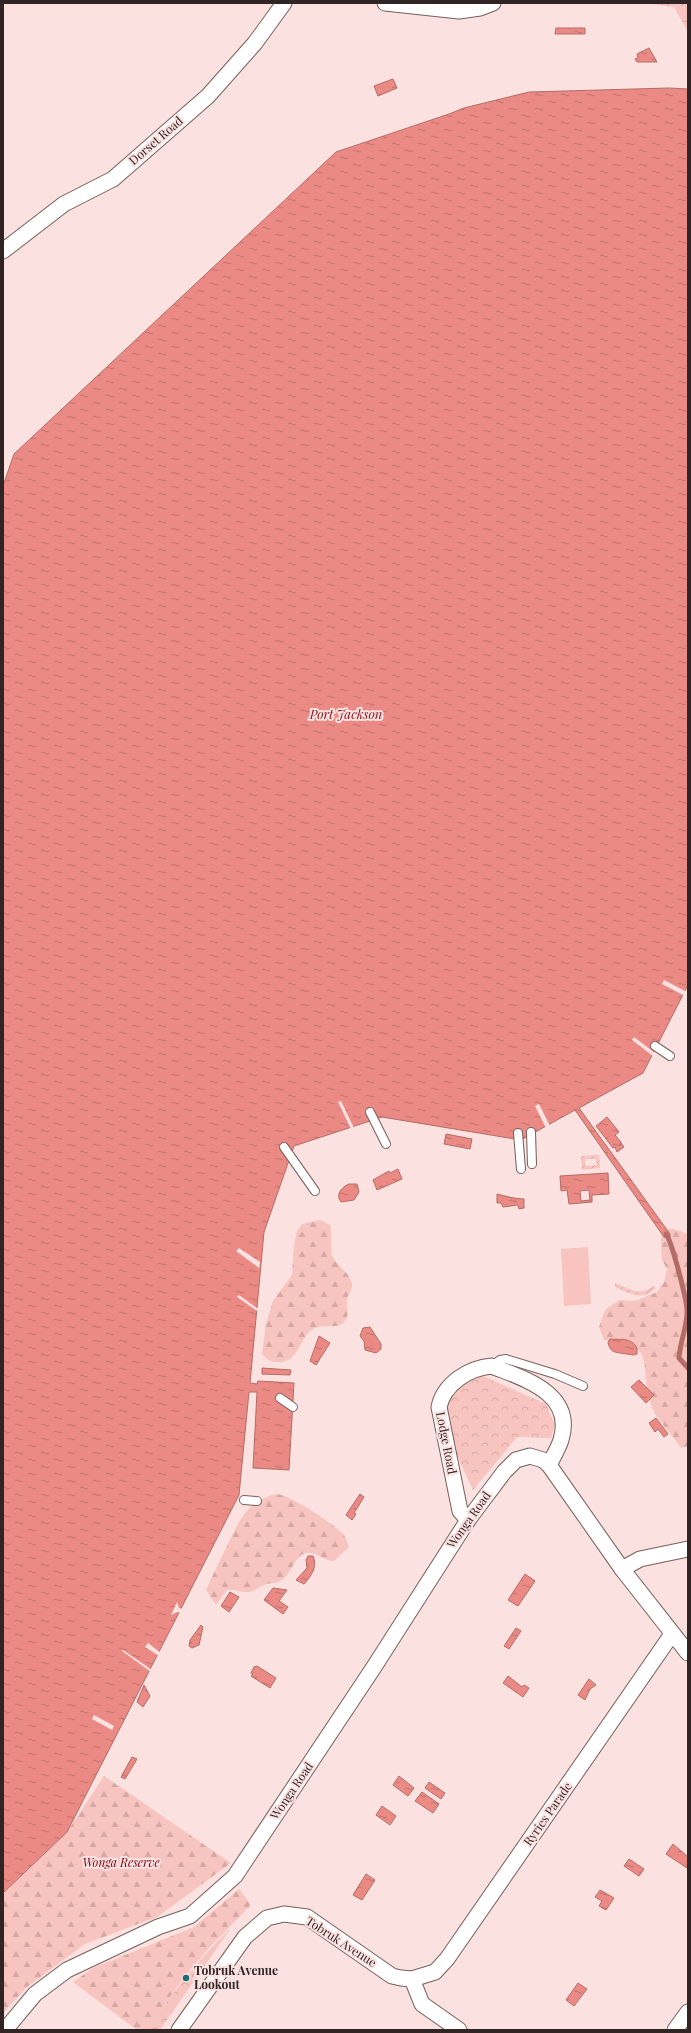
<svg xmlns="http://www.w3.org/2000/svg" width="691" height="2033" viewBox="0 0 691 2033" font-family="'Playfair Display',serif">
  <defs>
    <pattern id="forest-firs" width="22" height="20" patternUnits="userSpaceOnUse"><rect width="22" height="20" fill="#f8c4bf"/><path d="M5 1l3.5 6h-7zM16 11l3.5 6h-7z" fill="#d5a8a4"/></pattern>
    <pattern id="park-crowns" width="20" height="18" patternUnits="userSpaceOnUse"><rect width="20" height="18" fill="#f8c4bf"/><path d="M2 6a3 3 0 1 1 6 0M12 15a3 3 0 1 1 6 0" fill="none" stroke="#d5a8a4"/></pattern>
    <pattern id="garden-furrows" width="10" height="10" patternUnits="userSpaceOnUse"><rect width="10" height="10" fill="#f8c4bf"/><path d="M-1 1l2-2M0 10L10 0M9 11l2-2" fill="none" stroke="#d5a8a4"/></pattern>
    <pattern id="water-ripples" width="26" height="14" patternUnits="userSpaceOnUse"><rect width="26" height="14" fill="#eb8a84"/><path d="M2 4q2-2 4 0t4 0M15 11q2-2 4 0t4 0" fill="none" stroke="#bf716c"/></pattern>
  </defs>
  <rect width="100%" height="100%" fill="#fbe2e0"/>
  <!-- forest -->
  <g fill="url(#forest-firs)">
    <path d="M 320,1220 L 330,1225 C 333,1236 330,1247 332,1255 C 336,1266 352,1274 352,1285 C 352,1290 348,1295 347,1299 C 346,1305 349,1312 347,1317 C 342,1332 326,1323 315,1328 C 299,1335 300,1362 280,1362 C 271,1363 267,1360 262,1354 L 266,1323 L 273,1301 L 292,1275 L 294,1245 L 297,1231 L 302,1224 Z"/>
    <path d="M 664,1229 L 674,1229 L 688,1234 L 688,1446 L 681,1448 C 671,1432 655,1420 650,1401 C 639,1364 658,1343 604,1340 L 599,1327 L 605,1310 L 619,1300 L 635,1301 L 657,1292 L 664,1282 L 667,1269 L 662,1260 L 661,1239 Z"/>
    <path d="M 277,1494 C 292,1496 334,1524 344,1535 C 346,1538 347,1543 349,1547 L 334,1561 C 324,1561 316,1551 306,1553 C 295,1555 293,1572 282,1580 C 277,1583 270,1583 264,1585 C 258,1587 255,1592 248,1592 C 240,1593 236,1589 227,1590 L 216,1605 L 206,1590 C 213,1574 221,1558 229,1542 C 240,1518 249,1500 277,1494 Z"/>
    <path d="M 104,1776 L 231,1863 L 157,1917 L 85,1944 L 27,1987 L 3,2013 L 3,1893 L 67,1832 Z"/>
    <path d="M 239,1889 L 251,1905 L 209,1948 L 185,1976 L 146,2030 L 137,2030 L 73,1982 L 93,1968 L 194,1927 Z"/>
  </g>
  <!-- park -->
  <g fill="url(#park-crowns)">
    <path d="M 644,3 L 688,3 L 688,32 L 674,7 Z"/>
    <path d="M 483,1376 L 546,1404 L 555,1425 L 551,1438 L 517,1437 L 473,1490 L 454,1449 L 447,1403 L 460,1386 Z"/>
    <path d="M 231,1928 L 160,2030 L 146,2030 C 172,1994 198,1959 231,1928 Z"/>
  </g>
  <!-- garden -->
  <g fill="url(#garden-furrows)" fill-rule="evenodd">
    <path d="M 599,1155 L 600,1168 L 582,1170 L 581,1156 ZM 596,1159 L 597,1165 L 585,1166 L 585,1159 Z"/>
    <path d="M 615,1283 C 630,1289 639,1297 654,1286 L 655,1288 C 644,1302 628,1293 615,1287 Z"/>
  </g>
  <!-- pitch -->
  <path fill="#f8c4bf" d="M 588,1247 L 591,1304 L 564,1306 L 561,1249 Z"/>
  <!-- water -->
  <g fill="url(#water-ripples)" stroke="#b36c67" fill-rule="evenodd">
    <path d="M 556,28 L 585,28 L 585,34 L 555,34 Z"/>
    <path d="M 649,48 L 657,62 L 637,62 L 635,59 L 638,58 L 637,54 Z"/>
    <path d="M 393,79 L 397,88 L 378,96 L 374,86 Z"/>
    <path d="M 669,88 L 688,89 L 688,985 L 643,1073 L 579,1108 L 670,1234 L 670,1239 L 664,1237 L 575,1110 L 521,1140 L 382,1117 L 294,1146 L 264,1232 L 250,1383 L 257,1384 L 258,1381 L 294,1383 L 289,1470 L 253,1468 L 257,1392 L 249,1392 L 239,1495 L 67,1832 L 3,1893 L 3,486 L 14,454 L 336,152 L 449,114 L 464,108 L 529,92 Z"/>
    <path d="M 607,1117 L 619,1132 L 615,1135 L 621,1142 L 620,1145 L 621,1143 L 624,1147 L 617,1152 L 615,1147 L 613,1148 L 596,1126 Z"/>
    <path d="M 446,1134 L 472,1139 L 470,1149 L 444,1144 Z"/>
    <path d="M 398,1169 L 402,1179 L 377,1190 L 373,1180 L 389,1171 L 390,1173 Z"/>
    <path d="M 608,1173 L 609,1194 L 592,1195 L 592,1202 L 569,1204 L 567,1190 L 561,1191 L 560,1176 ZM 589,1190 L 590,1200 L 581,1201 L 580,1191 Z"/>
    <path d="M 349,1184 L 357,1184 L 359,1192 L 354,1200 L 341,1202 C 335,1194 342,1187 349,1184 Z"/>
    <path d="M 497,1194 C 506,1196 514,1199 524,1199 L 524,1208 L 519,1209 L 518,1205 L 503,1207 L 501,1203 L 497,1203 Z"/>
    <path d="M 370,1327 L 381,1344 L 381,1349 L 376,1353 L 365,1350 L 364,1341 L 360,1336 L 363,1328 Z"/>
    <path d="M 319,1336 L 330,1343 L 316,1365 L 310,1361 Z"/>
    <path d="M 610,1339 C 620,1340 631,1337 637,1348 L 637,1354 C 632,1356 631,1354 626,1354 C 617,1352 610,1354 608,1342 Z"/>
    <path d="M 262,1368 L 291,1370 L 290,1375 L 262,1374 Z"/>
    <path d="M 639,1380 L 654,1395 L 646,1403 L 631,1387 Z"/>
    <path d="M 656,1418 L 668,1434 L 664,1437 L 658,1429 L 655,1432 L 649,1423 Z"/>
    <path d="M 360,1494 L 364,1497 L 354,1513 L 356,1514 L 352,1520 L 346,1515 Z"/>
    <path d="M 308,1556 L 313,1556 C 318,1567 311,1576 304,1584 L 296,1580 L 307,1568 L 306,1560 Z"/>
    <path d="M 525,1574 L 535,1581 L 518,1606 L 508,1600 Z"/>
    <path d="M 273,1588 L 287,1590 L 279,1601 L 288,1607 L 283,1614 L 264,1600 Z"/>
    <path d="M 230,1592 L 239,1597 L 229,1612 L 221,1606 Z"/>
    <path d="M 201,1625 L 203,1627 L 199,1645 L 192,1648 L 189,1646 L 190,1640 Z"/>
    <path d="M 516,1628 L 521,1631 L 509,1649 L 504,1646 Z"/>
    <path d="M 257,1666 L 276,1678 L 270,1688 L 251,1676 L 253,1674 L 251,1673 L 254,1667 Z"/>
    <path d="M 508,1676 L 522,1687 L 524,1685 L 529,1688 L 523,1697 L 503,1683 Z"/>
    <path d="M 589,1679 L 596,1685 L 590,1689 L 585,1700 L 578,1695 Z"/>
    <path d="M 144,1685 L 150,1696 L 143,1707 L 137,1702 Z"/>
    <path d="M 132,1757 L 137,1759 L 125,1779 L 121,1777 Z"/>
    <path d="M 399,1776 L 414,1788 L 408,1796 L 393,1785 Z"/>
    <path d="M 429,1782 L 445,1793 L 441,1799 L 425,1788 Z"/>
    <path d="M 422,1792 L 439,1804 L 433,1813 L 415,1801 Z"/>
    <path d="M 382,1806 L 396,1816 L 390,1825 L 376,1815 Z"/>
    <path d="M 673,1844 L 688,1857 L 687,1868 L 666,1854 Z"/>
    <path d="M 629,1859 L 644,1869 L 639,1876 L 624,1866 Z"/>
    <path d="M 366,1874 L 375,1880 L 362,1900 L 353,1895 Z"/>
    <path d="M 600,1890 L 614,1898 L 606,1910 L 599,1906 L 602,1901 L 595,1897 Z"/>
    <path d="M 578,1983 L 587,1989 L 574,2006 L 566,2000 Z"/>
  </g>
  <!-- pier -->
  <g fill="#fbe2e0">
    <path d="M 664,980 L 687,992 L 685,996 L 662,984 Z"/>
    <path d="M 634,1037 L 655,1053 L 653,1056 L 632,1040 Z"/>
    <path d="M 341,1101 L 354,1128 L 351,1129 L 338,1102 Z"/>
    <path d="M 539,1104 L 550,1126 L 546,1128 L 535,1106 Z"/>
    <path d="M 239,1248 L 260,1262 L 259,1268 L 236,1251 Z"/>
    <path d="M 239,1295 L 258,1309 L 257,1311 L 237,1297 Z"/>
    <path d="M 177,1602 L 179,1608 L 183,1609 L 181,1613 L 177,1612 L 171,1615 Z"/>
    <path d="M 148,1643 L 161,1653 L 159,1656 L 145,1647 Z"/>
    <path d="M 123,1650 L 152,1670 L 151,1672 L 122,1651 Z"/>
    <path d="M 94,1715 L 114,1726 L 112,1730 L 92,1719 Z"/>
  </g>
  <g fill="none" stroke-linecap="round" stroke-linejoin="round">
    <!-- stream -->
    <path stroke="#b36c67" stroke-width="5" d="M 666,1234 C 672,1242 686,1297 687,1309 C 688,1325 680,1341 679,1358 L 688,1368"/>
    <defs>
      <g id="lane">
        <path d="M 655,1046 L 670,1056"/>
        <path d="M 370,1112 L 386,1144"/>
        <path d="M 531,1132 L 532,1164"/>
        <path d="M 518,1133 L 521,1169"/>
        <path d="M 284,1147 L 315,1191"/>
        <path d="M 492,1366 L 500,1360 L 506,1359 L 555,1374 L 583,1386"/>
        <path d="M 280,1398 L 293,1407"/>
        <path d="M 244,1500 L 257,1501"/>
      </g>
      <g id="street">
        <path d="M 385,3 L 459,11 L 480,8 L 493,3"/>
        <path d="M 3,251 L 64,204 L 113,179 L 208,96 L 255,43 L 284,3"/>
        <path d="M 468,1520 L 460,1511 L 439,1407 C 444,1384 468,1368 492,1366 C 524,1379 575,1393 561,1440 C 558,1449 553,1457 549,1465"/>
        <path d="M 622,1569 L 640,1559 L 688,1549"/>
        <path d="M 412,1979 L 422,2004 L 459,2030"/>
        <path d="M 5,2030 L 35,1994 L 67,1970 L 158,1927 L 190,1916 L 235,1876 L 374,1667 L 468,1520 L 504,1472 L 516,1460 L 530,1456 L 543,1460 L 549,1465 L 622,1569 L 688,1653"/>
        <path d="M 179,2030 L 245,1937 L 267,1918 L 284,1914 L 307,1917 L 392,1976 L 401,1978 L 412,1979 L 435,1972 L 447,1959 L 672,1634"/>
        <path d="M 675,2030 L 688,2012"/>
      </g>
    </defs>
    <!-- lane casing -->
    <use href="#lane" stroke="#775e5b" stroke-width="10"/>
    <!-- street casing -->
    <use href="#street" stroke="#775e5b" stroke-width="17"/>
    <!-- lane -->
    <use href="#lane" stroke="#fff" stroke-width="8"/>
    <!-- street -->
    <use href="#street" stroke="#fff" stroke-width="15"/>
  </g>
  <!-- markers -->
  <circle fill="#1f6b6f" stroke="#fbe2e0" stroke-width="1.5" cx="186" cy="1978" r="4"/>
  <g text-anchor="middle" stroke-width="4" stroke-linejoin="round" paint-order="stroke">
    <!-- street labels -->
    <g font-size="12" fill="#302524" stroke="#fbe2e0">
      <text transform="translate(156 141) rotate(-41)" y="4">Dorset Road</text>
      <text transform="translate(446 1443) rotate(79)" y="4">Lodge Road</text>
      <text transform="translate(469 1520) rotate(-55)" y="4">Wonga Road</text>
      <text transform="translate(292 1791) rotate(-56)" y="4">Wonga Road</text>
      <text transform="translate(548 1814) rotate(-55)" y="4">Ryries Parade</text>
      <text transform="translate(341 1942) rotate(33)" y="4">Tobruk Avenue</text>
    </g>
    <!-- park labels -->
    <g font-size="12" font-style="italic" fill="#7b0112" stroke="#fbe2e0">
      <text x="121" y="1867">Wonga Reserve</text>
    </g>
    <!-- poi labels -->
    <g font-size="12" font-weight="bold" fill="#302524" stroke="#fbe2e0" text-anchor="start">
      <text x="194" y="1975">Tobruk Avenue<tspan x="194" dy="14">Lookout</tspan></text>
    </g>
    <!-- water labels -->
    <g font-size="13" font-style="italic" fill="#86121b" stroke="#fbe2e0">
      <text x="346" y="719">Port Jackson</text>
    </g>
  </g>
  <!-- border -->
  <rect width="691" height="2033" fill="none" stroke="#302524" stroke-width="8"/>
</svg>
